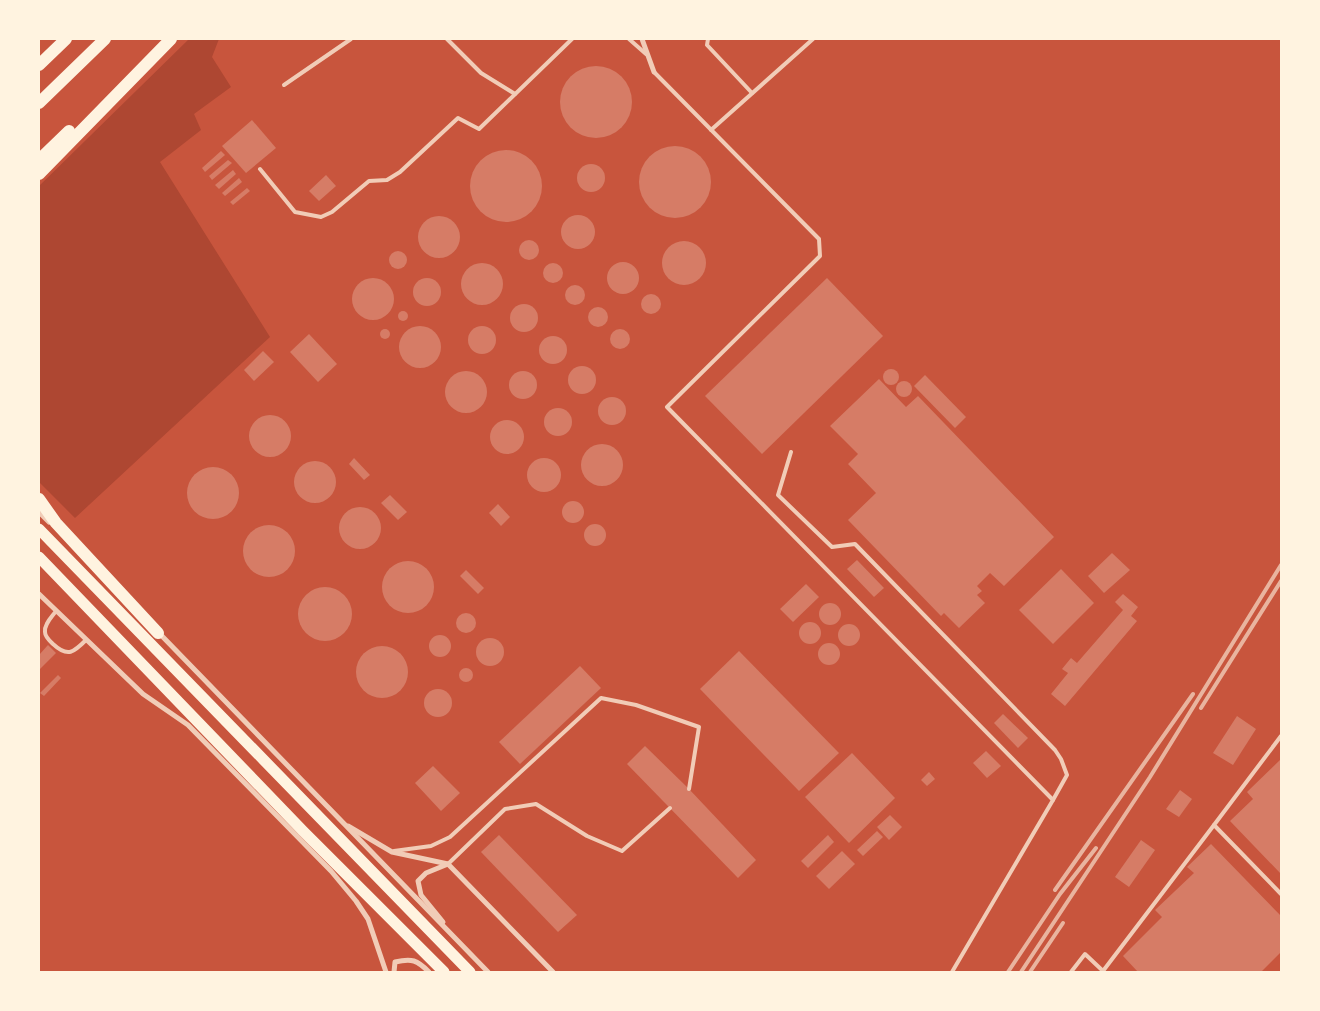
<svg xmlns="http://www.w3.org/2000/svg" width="1320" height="1011" viewBox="0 0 1320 1011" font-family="Mulish,sans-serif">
  <rect width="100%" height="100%" fill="#c8553d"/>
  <!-- green -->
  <path fill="#ae4732" d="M 189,39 L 219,39 L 212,57 L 231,87 L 194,114 L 201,130 L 160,162 L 270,337 L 75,518 L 39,482 L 39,186 Z"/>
  <!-- building -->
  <g fill="#d67c66">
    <circle cx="596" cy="102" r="36"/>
    <path d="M 252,120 L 276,148 L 246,173 L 222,146 Z"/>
    <circle cx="675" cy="182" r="36"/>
    <circle cx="506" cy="186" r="36"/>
    <path d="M 221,151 L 225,155 L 205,172 L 202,168 Z"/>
    <path d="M 228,160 L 232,163 L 212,180 L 209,176 Z"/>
    <circle cx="591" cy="178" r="14"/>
    <path d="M 233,170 L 236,174 L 219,189 L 215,185 Z"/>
    <path d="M 326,175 L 336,186 L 319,201 L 309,191 Z"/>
    <path d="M 239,178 L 242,182 L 225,196 L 222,193 Z"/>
    <path d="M 247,188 L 250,191 L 233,205 L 230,202 Z"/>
    <circle cx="578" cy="232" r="17"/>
    <circle cx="439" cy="237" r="21"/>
    <circle cx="529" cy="250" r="10"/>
    <circle cx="684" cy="263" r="22"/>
    <circle cx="398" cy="260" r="9"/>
    <circle cx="623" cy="278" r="16"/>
    <circle cx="553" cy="273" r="10"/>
    <circle cx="482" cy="284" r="21"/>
    <path d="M 827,278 L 883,336 L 762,454 L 705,396 Z"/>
    <circle cx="427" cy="292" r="14"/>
    <circle cx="373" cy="299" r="21"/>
    <circle cx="575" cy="295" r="10"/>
    <circle cx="651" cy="304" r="10"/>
    <circle cx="524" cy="318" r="14"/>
    <circle cx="598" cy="317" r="10"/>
    <circle cx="403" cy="316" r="5"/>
    <circle cx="482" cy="340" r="14"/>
    <circle cx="420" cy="347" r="21"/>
    <circle cx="620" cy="339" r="10"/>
    <circle cx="385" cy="334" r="5"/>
    <path d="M 309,334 L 337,364 L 318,382 L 290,352 Z"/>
    <circle cx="553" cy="350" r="14"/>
    <path d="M 263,351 L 274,362 L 254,381 L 244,370 Z"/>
    <circle cx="582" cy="380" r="14"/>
    <circle cx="891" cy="377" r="8"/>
    <circle cx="523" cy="385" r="14"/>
    <circle cx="466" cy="392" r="21"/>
    <path d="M 925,375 L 966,417 L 955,428 L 914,386 Z"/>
    <path d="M 879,379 L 906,407 L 918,396 L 1054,537 L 1004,586 L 990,573 L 977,586 L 982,591 L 977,595 L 985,603 L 959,628 L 944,613 L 941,616 L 848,520 L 876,493 L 848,464 L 858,454 L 830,426 Z"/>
    <circle cx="904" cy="389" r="8"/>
    <circle cx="612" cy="411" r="14"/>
    <circle cx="558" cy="422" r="14"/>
    <circle cx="270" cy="436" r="21"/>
    <circle cx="507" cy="437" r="17"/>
    <circle cx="602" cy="465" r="21"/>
    <circle cx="544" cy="475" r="17"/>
    <path d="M 354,458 L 370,475 L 364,480 L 349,464 Z"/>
    <circle cx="315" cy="482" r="21"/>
    <circle cx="213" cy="493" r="26"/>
    <path d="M 390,495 L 407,512 L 398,520 L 381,503 Z"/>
    <circle cx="573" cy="512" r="11"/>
    <path d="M 498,504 L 510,517 L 501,526 L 489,513 Z"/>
    <circle cx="360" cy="528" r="21"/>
    <circle cx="595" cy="535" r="11"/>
    <circle cx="269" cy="551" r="26"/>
    <path d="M 1112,553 L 1130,570 L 1104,593 L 1088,576 Z"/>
    <path d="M 857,560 L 884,588 L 874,597 L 847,569 Z"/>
    <circle cx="408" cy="587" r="26"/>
    <path d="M 1061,569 L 1094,603 L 1053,644 L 1019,610 Z"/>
    <path d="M 466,570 L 484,588 L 478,594 L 460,576 Z"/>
    <path d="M 806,584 L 819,597 L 793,622 L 780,609 Z"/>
    <circle cx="325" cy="614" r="27"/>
    <path d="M 1123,594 L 1138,607 L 1131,616 L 1137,621 L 1065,706 L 1051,694 L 1068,673 L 1062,669 L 1071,658 L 1077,663 L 1123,610 L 1115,602 Z"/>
    <circle cx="830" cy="614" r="11"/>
    <circle cx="466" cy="623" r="10"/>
    <circle cx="810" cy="633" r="11"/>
    <circle cx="849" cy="635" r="11"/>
    <circle cx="440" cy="646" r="11"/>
    <circle cx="490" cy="652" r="14"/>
    <circle cx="829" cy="654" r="11"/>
    <path d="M 48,645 L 56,653 L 39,670 L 39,655 Z"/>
    <circle cx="382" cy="672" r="26"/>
    <path d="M 739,651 L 839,753 L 799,791 L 700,689 Z"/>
    <path d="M 580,666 L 601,688 L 520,764 L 499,742 Z"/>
    <circle cx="466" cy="675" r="7"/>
    <path d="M 58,675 L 61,678 L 44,696 L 40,693 Z"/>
    <circle cx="438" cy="703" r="14"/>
    <path d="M 1003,714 L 1028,738 L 1018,748 L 994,723 Z"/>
    <path d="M 1237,716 L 1256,729 L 1233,765 L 1213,753 Z"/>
    <path d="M 645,746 L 689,789 L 756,860 L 738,878 L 627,764 Z"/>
    <path d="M 986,751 L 1001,766 L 987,778 L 973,763 Z"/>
    <path d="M 852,753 L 895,798 L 849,843 L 805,797 Z"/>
    <path d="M 1281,759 L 1281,874 L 1230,821 L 1253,799 L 1247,792 Z"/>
    <path d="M 433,766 L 460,793 L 441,811 L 415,783 Z"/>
    <path d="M 929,772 L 935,779 L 927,786 L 921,780 Z"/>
    <path d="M 1180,790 L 1192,799 L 1179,817 L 1166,809 Z"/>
    <path d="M 890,815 L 902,827 L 889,840 L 877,827 Z"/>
    <path d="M 877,831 L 883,837 L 863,856 L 857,850 Z"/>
    <path d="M 499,835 L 577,915 L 558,932 L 481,852 Z"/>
    <path d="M 828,835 L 834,842 L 808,868 L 801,861 Z"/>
    <path d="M 1141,840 L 1155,850 L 1129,887 L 1115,877 Z"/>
    <path d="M 1211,844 L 1281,916 L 1281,952 L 1261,972 L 1138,972 L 1123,956 L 1162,917 L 1155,910 L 1194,873 L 1187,867 Z"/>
    <path d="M 842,851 L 855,864 L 829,889 L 816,876 Z"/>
  </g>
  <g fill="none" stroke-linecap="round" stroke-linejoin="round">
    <!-- service -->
    <g stroke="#f1ccb7" stroke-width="4">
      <path d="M 447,39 L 481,73 L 515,94"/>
      <path d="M 629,39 L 646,54"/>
      <path d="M 708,39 L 707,45 L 752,93"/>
      <path d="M 654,72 L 819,239 L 820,256 L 667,407 L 1053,800 L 952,972"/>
      <path d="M 284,85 L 351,39"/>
      <path d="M 711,130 L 813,39"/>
      <path d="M 260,169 L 295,212 L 321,217 L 332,212 L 369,181 L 387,180 L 400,172 L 458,118 L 479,129 L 572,39"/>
      <path d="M 791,452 L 778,495 L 832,547 L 855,544 L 1055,750 L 1061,759 L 1067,775 L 1053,800"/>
      <path d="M 56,611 C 52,617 44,624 45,632 C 45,637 50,641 53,644 C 68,658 74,652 86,640"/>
      <path d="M 1281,736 L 1214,825 L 1281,894"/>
      <path d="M 394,851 L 431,846 L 450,837 L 601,698 L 636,705 L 699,727 L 689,789"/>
      <path d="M 448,864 L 505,809 L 536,804 L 587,836 L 622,851 L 670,808"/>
      <path d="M 1103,971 L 1214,825"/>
      <path d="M 1071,972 L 1085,954 L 1103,971"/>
    </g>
    <!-- minor -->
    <g stroke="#f1ccb7" stroke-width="5">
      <path d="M 642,39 L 654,72"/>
      <path d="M 39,512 L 49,522"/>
      <path d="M 39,594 L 143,694 L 188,725 L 331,871 L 356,901 L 368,919 L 386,972"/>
      <path d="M 159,633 L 488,972"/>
      <path d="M 348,826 L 392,852 L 448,864 L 553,972"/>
      <path d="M 443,922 L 421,895 L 418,881 L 426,873 L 448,864"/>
      <path d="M 394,972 L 395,962 C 412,958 417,960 429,972"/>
    </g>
    <!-- primary -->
    <g stroke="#fff3e0" stroke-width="11">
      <path d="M 39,529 L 470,972"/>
      <path d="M 39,557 L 303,831 L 444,972"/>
    </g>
    <!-- motorway -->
    <g stroke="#fff3e0" stroke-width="12">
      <path d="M 39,65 L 66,39"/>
      <path d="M 39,103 L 105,39"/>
      <path d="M 39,160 L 69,131"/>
      <path d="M 39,174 L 171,39"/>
      <path d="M 39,499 L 56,523 L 158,633"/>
    </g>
    <!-- rail -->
    <g stroke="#e9b49f" stroke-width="4">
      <path d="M 1201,708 L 1281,581"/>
      <path d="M 1055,890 L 1193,694"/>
      <path d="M 1008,972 L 1060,894 L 1096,848"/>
      <path d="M 1021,972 L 1150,777 L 1281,565"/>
      <path d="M 1030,972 L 1063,923"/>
    </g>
  </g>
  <!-- border -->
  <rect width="1320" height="1011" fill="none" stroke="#fff3e0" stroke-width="80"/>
</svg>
